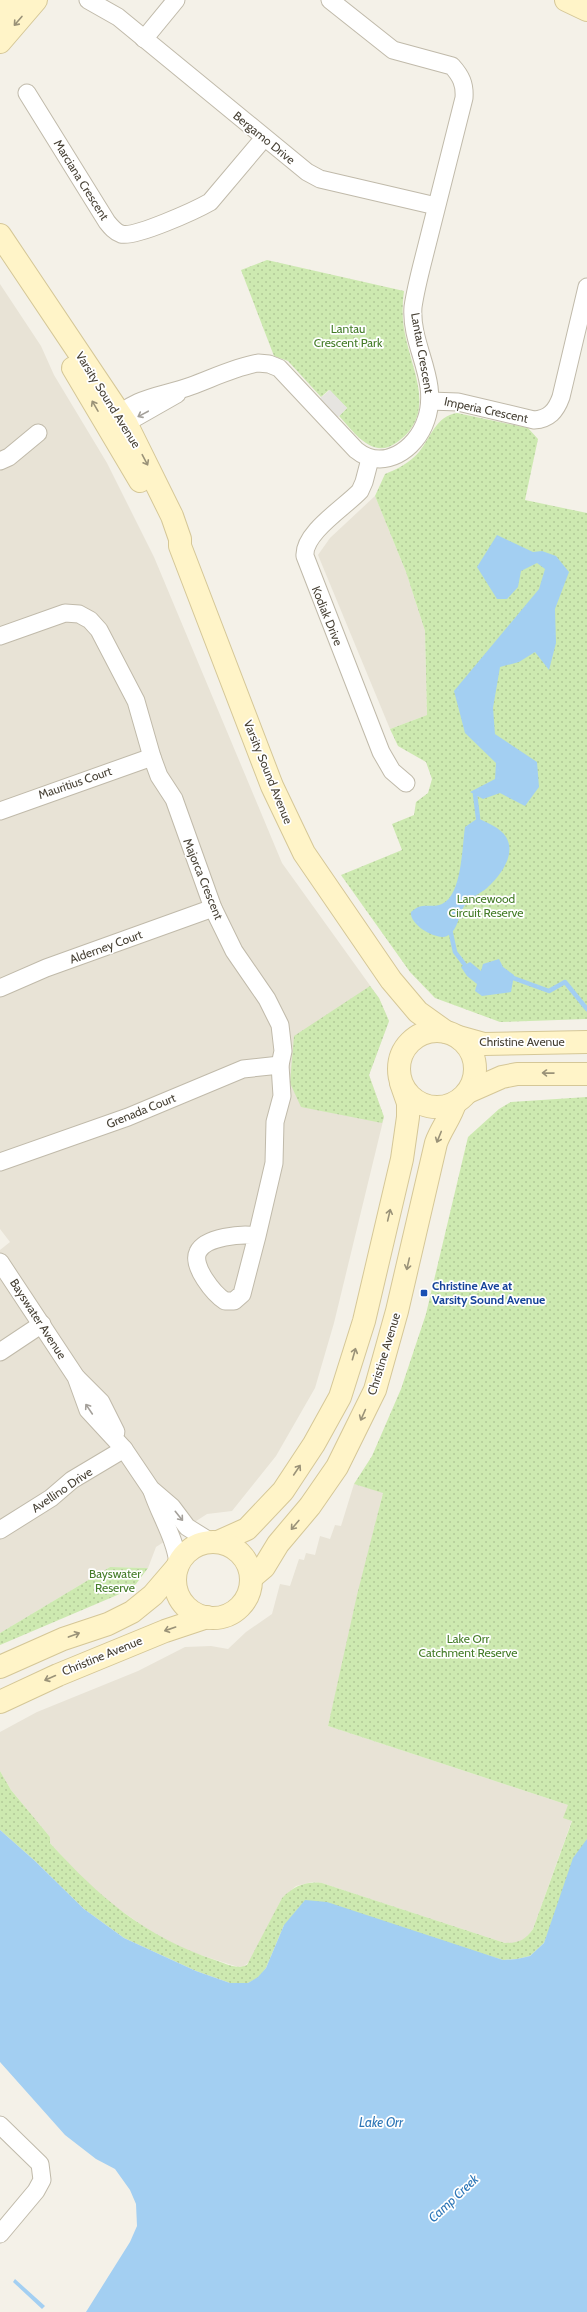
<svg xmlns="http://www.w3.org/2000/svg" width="587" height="2312" viewBox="0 0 587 2312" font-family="Cabin,sans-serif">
  <defs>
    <pattern id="park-dots" width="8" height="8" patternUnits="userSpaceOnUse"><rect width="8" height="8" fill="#cde9b0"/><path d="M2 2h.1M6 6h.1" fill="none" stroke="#b2c998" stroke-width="1.8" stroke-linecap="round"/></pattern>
  </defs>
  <rect width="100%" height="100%" fill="#f4f1e8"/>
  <!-- residential -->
  <g fill="#e8e3d6">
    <path d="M 0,284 L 41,346 L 54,375 L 107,463 L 154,557 L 282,863 L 379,998 L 389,1021 L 369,1075 L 384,1117 L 334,1323 L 315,1388 L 276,1456 L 232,1511 L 207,1514 L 156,1547 L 148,1568 L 110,1567 L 0,1633 L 0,1250 L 10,1242 L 0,1229 Z"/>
    <path d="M 375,496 L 406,572 L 425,631 L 427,715 L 390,729 L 318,555 L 330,538 Z"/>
    <path d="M 354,1484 L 383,1492 L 328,1726 L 568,1805 L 572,1820 L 533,1929 L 526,1938 L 517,1943 L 505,1943 L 322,1883 L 312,1882 L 296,1886 L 282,1898 L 250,1961 L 243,1967 L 235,1966 L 194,1953 L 159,1937 L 107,1901 L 80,1876 L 50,1843 L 50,1837 L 11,1790 L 0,1771 L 0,1732 L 37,1712 L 138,1671 L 185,1647 L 211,1646 L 228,1649 L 246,1632 L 272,1614 L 280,1584 L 290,1586 L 299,1559 L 304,1560 L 306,1553 L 315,1555 L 320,1536 L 330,1539 L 335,1525 L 341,1526 Z"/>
  </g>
  <!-- park -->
  <g fill="url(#park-dots)">
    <path d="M 267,260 L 404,291 C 402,305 402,319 405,334 C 412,372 438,414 396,443 C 372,460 353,431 339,416 L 347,408 L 329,390 L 321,397 L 288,361 L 274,356 L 241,270 Z"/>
    <path d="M 457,413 L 528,428 L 538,439 L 525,500 L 587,513 L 587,1019 L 500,1022 L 435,998 L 410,972 L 341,875 L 402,850 L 392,824 L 414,815 L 416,802 L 428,793 L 432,779 L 426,762 L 398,746 L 390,729 L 427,715 L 425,631 L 406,572 L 375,496 L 385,474 C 398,469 409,463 419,452 C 431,437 436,416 457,413 Z"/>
    <path d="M 370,986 L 379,998 L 389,1021 L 369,1075 L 384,1117 L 382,1123 L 301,1107 L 290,1083 L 294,1036 Z"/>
    <path d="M 587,1097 L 587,1839 L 544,1943 L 530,1956 L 517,1959 L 503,1960 L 459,1947 L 284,1925 L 266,1968 L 258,1978 L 248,1983 L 230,1983 L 196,1971 L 124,1938 L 84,1909 L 35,1861 L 0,1830 L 0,1771 L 11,1790 L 50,1837 L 50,1843 C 99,1897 145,1937 215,1960 C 224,1963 237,1970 247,1965 L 282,1898 C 294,1886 306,1881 322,1883 L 505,1943 C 519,1943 525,1940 533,1929 L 572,1821 L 563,1818 L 568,1805 L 328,1726 L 357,1595 L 383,1493 L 354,1484 L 372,1456 L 401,1389 L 426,1314 L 468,1137 L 499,1109 L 511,1102 Z"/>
    <path d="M 110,1567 L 148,1568 L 136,1584 L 122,1593 L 0,1645 L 0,1633 Z"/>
  </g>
  <!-- parking -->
  <path fill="#e6e4e0" d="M 330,390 L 347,408 L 331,424 L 313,404 Z"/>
  <!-- water -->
  <g fill="#a3cff2">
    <path d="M 497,535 L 533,552 L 542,551 L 556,556 L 569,572 L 555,609 L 556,643 L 549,670 L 535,652 L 519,662 L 500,667 L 493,708 L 495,734 L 537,762 L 539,787 L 525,806 L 500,793 L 483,799 L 470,792 L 495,779 L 496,763 L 465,733 L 454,691 L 539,589 L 545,569 L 537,563 L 521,571 L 518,587 L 507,599 L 497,599 L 477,567 Z"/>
    <path d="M 478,818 C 487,823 501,828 506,837 C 517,855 499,877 487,888 C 480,894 470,897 465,905 C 458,914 459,930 447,936 C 437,941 409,925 411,912 C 423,901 430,909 442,904 C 462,895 462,847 465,827 Z"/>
    <path d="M 499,959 L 503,967 L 514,975 L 511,992 L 482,996 L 475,991 L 477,984 L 467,976 L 461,967 L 470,962 L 481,971 L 483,964 Z"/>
    <path d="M 0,1830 L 35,1861 L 84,1909 L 124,1938 L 196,1971 L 230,1983 L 248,1983 L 258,1977 L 266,1968 L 284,1925 L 305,1900 L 327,1902 L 503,1960 L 517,1959 L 530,1956 L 544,1943 L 573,1858 L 587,1839 L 587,2312 L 86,2312 L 130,2242 L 137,2226 L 136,2204 L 130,2190 L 115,2169 L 96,2159 L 65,2135 L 0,2062 Z"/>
    <path d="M 15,2279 L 45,2306 L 42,2309 L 13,2282 Z"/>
  </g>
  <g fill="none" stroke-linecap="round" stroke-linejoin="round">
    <!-- stream -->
    <g stroke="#a3cff2" stroke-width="4.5">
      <path d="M 475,794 L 478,818"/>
      <path d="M 450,929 L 455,952 L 468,969"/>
      <path d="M 508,976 L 549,991 L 565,982 L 587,1009"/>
    </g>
    <defs>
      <g id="street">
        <path d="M 88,0 L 118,17 L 307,172 L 320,179 L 436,206"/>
        <path d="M 144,39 L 176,0"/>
        <path d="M 27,93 L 107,222 C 111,227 115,232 121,234 C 135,238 196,210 210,202 L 264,138"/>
        <path d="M 430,401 L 458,402 L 534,420 C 549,419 556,411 561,397 L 587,287"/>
        <path d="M 111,422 C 136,396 160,397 191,386 C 213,378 235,367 258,363 L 269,364 L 279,368 L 356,450 C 383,472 416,450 426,420 C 440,380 410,346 413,307 C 416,286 422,265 427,245 C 439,196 452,147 464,98 C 465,84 461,76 452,66 L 393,50 L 330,0"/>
        <path d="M 115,425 L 126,423 L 177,394"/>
        <path d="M 370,459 L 364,482 L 360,491 C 345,507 303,533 305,556 L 381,752 L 392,771 L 406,783"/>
        <path d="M 0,461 L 9,457 L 38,433"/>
        <path d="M 0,636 L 65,613 L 79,614 L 90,620 L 99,630 L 136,701 L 152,757 L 159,776 L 174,799 L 213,908 L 234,951 L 267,999 L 280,1025 L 283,1051 L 280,1065 L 282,1096 L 275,1122 L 274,1163 L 257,1236 C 242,1233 205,1237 198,1252 C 191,1266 214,1294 225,1301 L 234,1301 L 242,1294 L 257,1236"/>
        <path d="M 0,811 L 152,757"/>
        <path d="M 0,988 L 46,968 L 213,908"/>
        <path d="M 0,1162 L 128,1117 L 243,1069 L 280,1065"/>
        <path d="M 0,1262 L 76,1377 L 88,1410 L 124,1449 L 151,1489 L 172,1507 L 187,1527 L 211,1542"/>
        <path d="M 0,1352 L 42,1324"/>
        <path d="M 77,1378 L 101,1402 L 116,1432"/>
        <path d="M 152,1491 C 160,1515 175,1538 178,1563"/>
        <path d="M 0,1530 L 51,1498 L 72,1480 L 124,1449"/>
        <path d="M 0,2125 L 40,2164 L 42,2180 L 36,2191 L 0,2234"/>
      </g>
      <g id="secondary">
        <path d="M 566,0 L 587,10"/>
        <path d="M 0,18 L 14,0"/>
        <path d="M 0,42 L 36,0"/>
        <path d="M 0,235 L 126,423 L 172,516 L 180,539 L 180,546 L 272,786 L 304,853 L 391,980 L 418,1012 L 446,1032"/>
        <path d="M 73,368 L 140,481"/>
        <circle cx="437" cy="1069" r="38"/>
        <path d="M 459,1037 L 484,1044 L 587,1042"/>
        <path d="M 468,1092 L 502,1077 L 517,1074 L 587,1074"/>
        <path d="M 218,1542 L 247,1529 L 283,1491 L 314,1444 L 340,1397 L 364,1321 L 402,1159 L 408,1117 L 408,1103 L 401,1083"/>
        <circle cx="213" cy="1580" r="38"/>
        <path d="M 251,1578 L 264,1567 L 278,1544 L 310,1506 L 337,1467 L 375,1390 L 397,1311 L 436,1143 C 441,1129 451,1117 455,1103"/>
        <path d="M 0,1667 L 63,1639 L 108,1624 L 132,1612 L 153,1595 L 177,1567"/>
        <path d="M 0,1702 L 58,1675 L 165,1631 L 207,1617"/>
      </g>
    </defs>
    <!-- street casing -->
    <use href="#street" stroke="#c0baaa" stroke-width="19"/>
    <!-- secondary casing -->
    <use href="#secondary" stroke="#d5c797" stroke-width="24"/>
    <!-- street -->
    <use href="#street" stroke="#fff" stroke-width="17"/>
    <!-- secondary -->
    <use href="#secondary" stroke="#fff4c8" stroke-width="22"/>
  </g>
  <!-- one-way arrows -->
  <defs><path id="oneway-shaft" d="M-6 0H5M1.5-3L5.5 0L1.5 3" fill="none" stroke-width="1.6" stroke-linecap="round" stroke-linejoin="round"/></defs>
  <g stroke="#9a9278">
    <use href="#oneway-shaft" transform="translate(18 21) rotate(131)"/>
    <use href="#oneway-shaft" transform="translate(95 406) rotate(-120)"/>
    <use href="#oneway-shaft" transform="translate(145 460) rotate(62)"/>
    <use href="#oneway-shaft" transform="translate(548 1073) rotate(-179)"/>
    <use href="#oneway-shaft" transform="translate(439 1137) rotate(112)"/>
    <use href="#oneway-shaft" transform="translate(389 1215) rotate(-77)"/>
    <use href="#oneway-shaft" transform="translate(408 1264) rotate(103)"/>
    <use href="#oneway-shaft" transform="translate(354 1354) rotate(-74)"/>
    <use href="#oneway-shaft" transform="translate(363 1415) rotate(114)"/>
    <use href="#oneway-shaft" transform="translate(297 1470) rotate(-56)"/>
    <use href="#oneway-shaft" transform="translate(295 1525) rotate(130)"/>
    <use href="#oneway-shaft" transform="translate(170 1629) rotate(161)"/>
    <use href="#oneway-shaft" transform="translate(74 1635) rotate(-20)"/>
    <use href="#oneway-shaft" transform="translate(50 1678) rotate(156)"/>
  </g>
  <g stroke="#a4a09a">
    <use href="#oneway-shaft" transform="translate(143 414) rotate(152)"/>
    <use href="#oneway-shaft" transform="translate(89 1409) rotate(-124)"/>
    <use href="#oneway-shaft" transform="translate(179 1516) rotate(51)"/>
  </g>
  <!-- markers -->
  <rect fill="#1a4fb4" stroke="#fff" stroke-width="1.5" x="420" y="1289" width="8" height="8" rx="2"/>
  <g text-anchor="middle" stroke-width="3.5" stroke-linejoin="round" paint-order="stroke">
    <!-- street labels -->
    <g font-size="12" fill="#484236" stroke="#fff">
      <text transform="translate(264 138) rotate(39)" y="4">Bergamo Drive</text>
      <text transform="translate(81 180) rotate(58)" y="4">Marciana Crescent</text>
      <text transform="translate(422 353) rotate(80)" y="4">Lantau Crescent</text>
      <text transform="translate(108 400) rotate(58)" y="4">Varsity Sound Avenue</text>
      <text transform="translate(486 410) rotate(12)" y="4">Imperia Crescent</text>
      <text transform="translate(327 616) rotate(68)" y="4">Kodiak Drive</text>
      <text transform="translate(268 772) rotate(68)" y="4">Varsity Sound Avenue</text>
      <text transform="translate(75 783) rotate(-19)" y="4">Mauritius Court</text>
      <text transform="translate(203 879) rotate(68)" y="4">Majorca Crescent</text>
      <text transform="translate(106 947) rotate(-20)" y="4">Alderney Court</text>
      <text x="522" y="1046">Christine Avenue</text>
      <text transform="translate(141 1111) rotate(-22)" y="4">Grenada Court</text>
      <text transform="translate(38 1319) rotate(57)" y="4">Bayswater Avenue</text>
      <text transform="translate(384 1354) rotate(-73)" y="4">Christine Avenue</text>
      <text transform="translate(62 1490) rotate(-34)" y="4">Avellino Drive</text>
      <text transform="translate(102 1656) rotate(-22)" y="4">Christine Avenue</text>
    </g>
    <!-- park labels -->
    <g font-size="12" fill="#447c28" stroke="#fff">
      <text x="348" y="333">Lantau<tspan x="348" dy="14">Crescent Park</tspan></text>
      <text x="486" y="903">Lancewood<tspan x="486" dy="14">Circuit Reserve</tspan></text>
      <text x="115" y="1578">Bayswater<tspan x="115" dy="14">Reserve</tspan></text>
      <text x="468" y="1643">Lake Orr<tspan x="468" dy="14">Catchment Reserve</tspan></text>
    </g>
    <!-- transit labels -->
    <g font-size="12" font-weight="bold" fill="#164399" stroke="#fff" text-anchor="start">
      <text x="432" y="1290">Christine Ave at<tspan x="432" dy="14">Varsity Sound Avenue</tspan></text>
    </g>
    <!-- water labels -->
    <g font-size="13" font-style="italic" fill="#2c76b7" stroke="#fff">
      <text x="381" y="2127">Lake Orr</text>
      <text transform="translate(453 2198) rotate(-43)" y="5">Camp Creek</text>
    </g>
  </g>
</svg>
